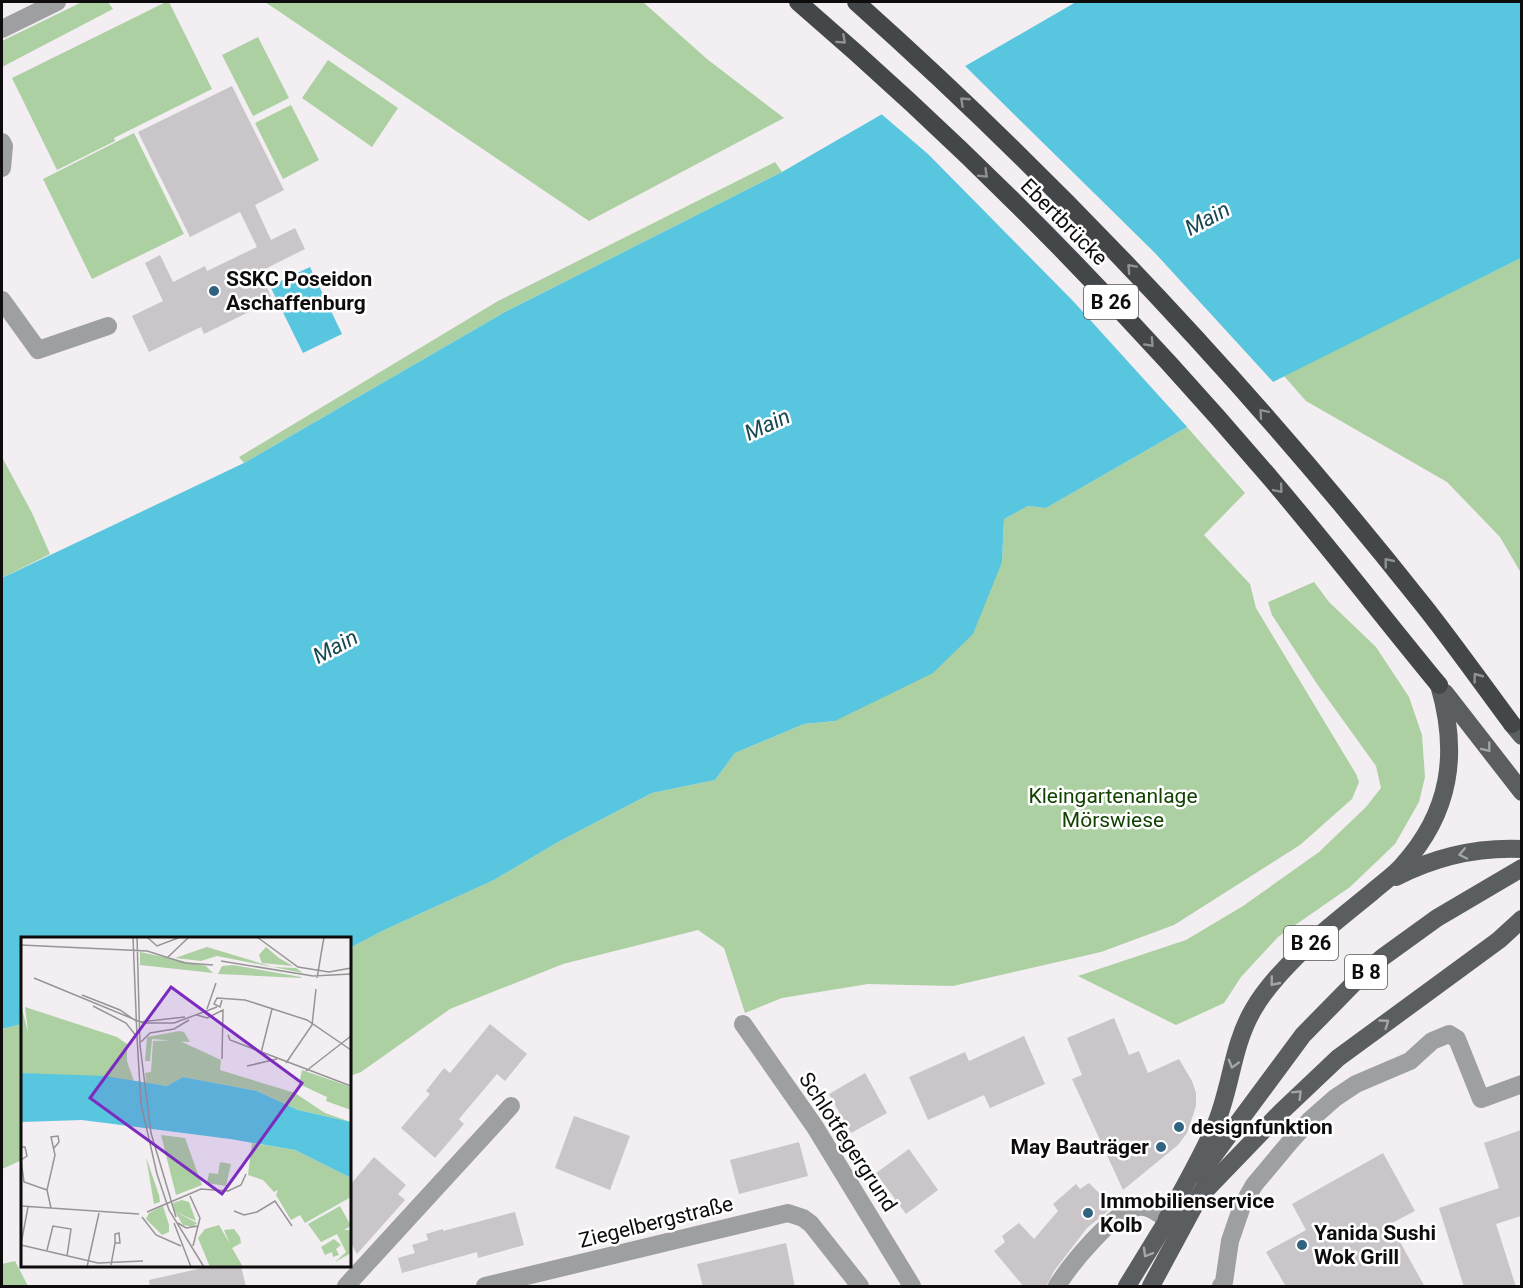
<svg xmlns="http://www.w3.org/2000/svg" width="1523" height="1288" viewBox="0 0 1523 1288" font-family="Roboto,sans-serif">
  <rect width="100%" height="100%" fill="#f2eef2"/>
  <!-- green -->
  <g fill="#add0a3">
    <path d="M 82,2 L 108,2 L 113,9 L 2,67 L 2,41 Z"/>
    <path d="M 166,2 L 169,2 L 212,89 L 114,138 L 115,141 L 57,170 L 12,78 Z"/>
    <path d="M 265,2 L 643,2 L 707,59 L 784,118 L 589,221 Z"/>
    <path d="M 258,37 L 289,98 L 253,116 L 222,55 Z"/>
    <path d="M 328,60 L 398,108 L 372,147 L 302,98 Z"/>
    <path d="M 291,105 L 319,160 L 283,179 L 255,123 Z"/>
    <path d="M 134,133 L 184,234 L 92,279 L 43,179 Z"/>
    <path d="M 775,162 L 782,172 L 505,312 L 244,463 L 239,457 L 498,301 Z"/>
    <path d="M 1521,258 L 1521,573 L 1500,537 L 1447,482 L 1306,401 L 1284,376 Z"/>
    <path d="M 1187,427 L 1245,493 L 1204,535 L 1250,584 L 1256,608 L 1356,774 L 1359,782 L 1352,799 L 1300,845 L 1174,925 L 1101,952 L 953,986 L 868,984 L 782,998 L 745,1013 L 724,948 L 698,930 L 563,964 L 450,1009 L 361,1072 L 350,1076 L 350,948 L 382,931 L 494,880 L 558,842 L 652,793 L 715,780 L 735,753 L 804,724 L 835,721 L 1002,562 L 1004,519 L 1028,506 L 1046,508 Z"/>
    <path d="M 2,457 L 32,513 L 50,554 L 2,578 Z"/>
    <path d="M 1314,582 L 1329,602 L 1376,647 L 1409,697 L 1422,735 L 1425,777 L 1419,802 L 1395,844 L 1350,887 L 1278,937 L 1241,977 L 1224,1003 L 1176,1025 L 1078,976 L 1186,940 L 1243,906 L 1319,852 L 1366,807 L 1381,788 L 1376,766 L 1317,684 L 1272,615 L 1268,602 Z"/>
    <path d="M 22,1024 L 22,1160 L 2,1169 L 2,1029 Z"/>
    <path d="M 15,1261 L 28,1286 L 2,1286 L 2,1264 Z"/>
  </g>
  <!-- water -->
  <g fill="#57c6de">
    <path d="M 1076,2 L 1521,2 L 1521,258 L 1261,388 L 1187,427 L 1046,508 L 1028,506 L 1004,519 L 1002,562 L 973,634 L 933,673 L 835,721 L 804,724 L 735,753 L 715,780 L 652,793 L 558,842 L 494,880 L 382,931 L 350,948 L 350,938 L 22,938 L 22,1024 L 2,1029 L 2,578 L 244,463 L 505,312 L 782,172 Z"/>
    <path d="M 310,267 L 342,334 L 303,353 L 270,286 Z"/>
  </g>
  <!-- pier -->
  <path fill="#f2eef2" d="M 962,63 L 1155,253 L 1275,384 L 1189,429 L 1073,301 L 928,154 L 879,112 Z"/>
  <!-- building -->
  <g fill="#c9c5c9">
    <path d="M 232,86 L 284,190 L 255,205 L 271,240 L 295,228 L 305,249 L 259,272 L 273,300 L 204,334 L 201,327 L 149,352 L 132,316 L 163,301 L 145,263 L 160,255 L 173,282 L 205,266 L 207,271 L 257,247 L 240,212 L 190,237 L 138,132 Z"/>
    <path d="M 1114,1018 L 1129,1055 L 1139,1051 L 1148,1073 L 1179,1059 L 1192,1081 L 1196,1093 L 1196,1106 L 1187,1133 L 1178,1145 L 1123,1190 L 1072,1079 L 1082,1075 L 1067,1038 Z"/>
    <path d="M 490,1024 L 527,1054 L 505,1081 L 497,1074 L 459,1119 L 464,1124 L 435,1158 L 401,1128 L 430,1094 L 426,1091 L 444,1068 L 450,1073 Z"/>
    <path d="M 1024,1036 L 1045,1084 L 990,1108 L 984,1095 L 928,1120 L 909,1077 L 965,1052 L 969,1061 Z"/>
    <path d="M 865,1073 L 887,1113 L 851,1133 L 829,1094 Z"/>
    <path d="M 574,1116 L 630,1136 L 610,1190 L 555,1168 Z"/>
    <path d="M 1521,1130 L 1521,1216 L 1496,1224 L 1516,1287 L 1464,1287 L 1439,1208 L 1499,1188 L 1484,1143 Z"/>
    <path d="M 799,1142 L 808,1176 L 739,1194 L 730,1160 Z"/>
    <path d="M 909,1149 L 938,1190 L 906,1214 L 876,1173 Z"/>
    <path d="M 1383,1153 L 1415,1211 L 1390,1224 L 1425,1287 L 1286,1287 L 1266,1252 L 1306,1230 L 1292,1204 Z"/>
    <path d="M 374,1157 L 406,1185 L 398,1194 L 405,1200 L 357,1254 L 350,1241 L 350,1185 Z"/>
    <path d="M 1089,1183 L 1113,1207 L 1087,1228 L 1054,1271 L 1046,1287 L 1024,1287 L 994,1251 L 1005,1242 L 1002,1236 L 1019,1223 L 1034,1239 L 1058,1211 L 1053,1204 L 1076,1184 L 1080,1189 Z"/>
    <path d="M 515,1212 L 524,1245 L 478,1258 L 477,1252 L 402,1273 L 398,1258 L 415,1253 L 412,1245 L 428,1240 L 426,1234 L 443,1229 L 443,1231 Z"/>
    <path d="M 786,1243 L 795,1287 L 703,1287 L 697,1264 Z"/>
    <path d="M 211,1266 L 241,1266 L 246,1287 L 150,1287 L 149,1280 Z"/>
  </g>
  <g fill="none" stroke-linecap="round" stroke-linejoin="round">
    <!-- minor -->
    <g stroke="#9e9fa1" stroke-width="18">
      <path d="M 2,29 L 57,2"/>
      <path d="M 2,142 L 4,146 L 2,168"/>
      <path d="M 2,300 L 38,350 L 108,326"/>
      <path d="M 743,1024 L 815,1127 L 912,1286"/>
      <path d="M 346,1286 L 511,1106"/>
      <path d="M 485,1286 L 788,1213 L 803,1218 L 811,1224 L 860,1286"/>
      <path d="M 1057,1286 C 1070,1265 1112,1213 1137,1207 C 1149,1205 1157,1213 1167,1219"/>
      <path d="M 1221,1286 L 1224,1282 L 1230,1241 L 1242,1206 L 1254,1185 L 1290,1142 L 1310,1120 L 1335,1098 L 1356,1084 L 1410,1061 L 1432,1041 L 1449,1034 L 1457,1039 L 1481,1099 L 1522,1084"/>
    </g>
    <!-- major -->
    <g stroke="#5b5e61" stroke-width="18">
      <path d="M 1445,693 L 1522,792"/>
      <path d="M 1512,724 L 1522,736"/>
      <path d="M 1396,877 C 1435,857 1478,847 1522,849"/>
      <path d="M 1200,1174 L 1303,1035 L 1360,977 L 1383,957 L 1437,918 L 1522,868"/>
      <path d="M 1199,1197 L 1281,1112 L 1338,1058 L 1499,940 L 1522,919"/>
      <path d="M 1167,1219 C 1183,1188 1201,1158 1215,1126 C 1231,1089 1232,1046 1253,1010 C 1266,987 1286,967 1305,948 C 1326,929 1349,911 1371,893 C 1381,884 1393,876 1402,866 C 1451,812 1459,753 1439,685"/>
      <path d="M 1127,1286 L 1173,1211"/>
      <path d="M 1151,1286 L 1205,1186"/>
    </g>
    <!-- highway -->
    <g stroke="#44474a" stroke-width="18">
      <path d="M 798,2 C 968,148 1127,310 1272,480 C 1329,547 1383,617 1439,685"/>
      <path d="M 856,2 C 1062,186 1252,389 1424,606 C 1454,644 1483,685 1512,724"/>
    </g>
  </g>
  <!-- one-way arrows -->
  <defs><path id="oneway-chevron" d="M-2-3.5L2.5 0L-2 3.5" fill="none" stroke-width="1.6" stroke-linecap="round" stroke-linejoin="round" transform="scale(1.5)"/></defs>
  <g stroke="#8f9192">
    <use href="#oneway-chevron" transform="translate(842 40) rotate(42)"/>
    <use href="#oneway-chevron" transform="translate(964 101) rotate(-137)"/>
    <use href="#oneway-chevron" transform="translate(984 174) rotate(44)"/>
    <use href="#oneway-chevron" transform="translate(1131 268) rotate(-133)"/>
    <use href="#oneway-chevron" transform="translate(1150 343) rotate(47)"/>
    <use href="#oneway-chevron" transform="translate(1263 413) rotate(-131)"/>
    <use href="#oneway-chevron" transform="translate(1279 489) rotate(50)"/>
    <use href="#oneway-chevron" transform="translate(1388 562) rotate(-129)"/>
    <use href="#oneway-chevron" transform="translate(1477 677) rotate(-127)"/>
  </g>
  <g stroke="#a5a6a8">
    <use href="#oneway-chevron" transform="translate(1487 748) rotate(52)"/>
    <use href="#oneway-chevron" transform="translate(1463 854) rotate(168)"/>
    <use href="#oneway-chevron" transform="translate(1274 982) rotate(129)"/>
    <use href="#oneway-chevron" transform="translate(1385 1023) rotate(-36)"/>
    <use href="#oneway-chevron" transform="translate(1233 1064) rotate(106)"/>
    <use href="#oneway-chevron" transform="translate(1298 1094) rotate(-45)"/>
    <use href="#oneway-chevron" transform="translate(1147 1253) rotate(120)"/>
  </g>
  <!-- markers -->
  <g fill="#316280" stroke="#fff" stroke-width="2">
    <circle cx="214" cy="291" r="6"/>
    <circle cx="1179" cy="1127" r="6"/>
    <circle cx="1161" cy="1147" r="6"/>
    <circle cx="1088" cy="1213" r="6"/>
    <circle cx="1302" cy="1245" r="6"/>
  </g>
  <g text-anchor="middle" stroke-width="5" stroke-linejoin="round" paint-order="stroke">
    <!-- shield labels -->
    <g fill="#fff" stroke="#565556" stroke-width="1.5">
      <rect x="1084" y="285" width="54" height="34" rx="4.5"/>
      <rect x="1284" y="926" width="54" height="34" rx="4.5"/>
      <rect x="1345" y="955" width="42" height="34" rx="4.5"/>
    </g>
    <g font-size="20" font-weight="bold" fill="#0e0c0d">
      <text x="1111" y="309">B 26</text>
      <text x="1311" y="950">B 26</text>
      <text x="1366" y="979">B 8</text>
    </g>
    <!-- street labels -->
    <g font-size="21" fill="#0e0c0d" stroke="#fff">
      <text transform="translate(1064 222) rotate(45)" y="7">Ebertbrücke</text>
      <text transform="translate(848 1142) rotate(57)" y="7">Schlotfegergrund</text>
      <text transform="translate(656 1222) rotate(-14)" y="7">Ziegelbergstraße</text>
    </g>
    <!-- poi labels -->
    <g font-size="21" font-weight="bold" fill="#0e0c0d" stroke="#fff" text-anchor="start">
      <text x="226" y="286">SSKC Poseidon<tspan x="226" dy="24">Aschaffenburg</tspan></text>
      <text x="1191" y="1134">designfunktion</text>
      <text x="1149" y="1154" text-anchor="end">May Bauträger</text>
      <text x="1100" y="1208">Immobilienservice<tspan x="1100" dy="24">Kolb</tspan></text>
      <text x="1314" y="1240">Yanida Sushi<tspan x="1314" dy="24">Wok Grill</tspan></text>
    </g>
    <!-- park labels -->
    <g font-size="21" fill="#114200" stroke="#fff">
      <text x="1113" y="803">Kleingartenanlage<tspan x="1113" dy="24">Mörswiese</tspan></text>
    </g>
    <!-- water labels -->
    <g font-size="22" font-style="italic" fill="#174953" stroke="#fff">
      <text transform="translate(1207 218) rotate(-28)" y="8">Main</text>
      <text transform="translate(767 424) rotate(-24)" y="8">Main</text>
      <text transform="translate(335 646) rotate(-28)" y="8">Main</text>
    </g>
  </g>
  <!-- overview -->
  <g transform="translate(21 937)">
    <rect width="330" height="330" fill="#f2eef2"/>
    <path d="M 186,10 L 252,30 L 275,31 L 282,36 L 196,19 L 180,24 L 154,21 ZM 245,10 L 258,21 L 272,29 L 241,26 L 238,18 ZM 119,15 L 185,29 L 192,36 L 119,28 ZM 212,28 L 280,40 L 280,41 L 197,37 L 201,29 ZM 0,68 L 7,95 L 4,70 L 96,100 L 106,107 L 106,124 L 113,144 L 0,136 ZM 158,94 L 163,95 L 169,105 L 131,102 L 129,124 L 124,124 L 126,100 ZM 157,103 L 200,123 L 199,133 L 274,156 L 304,176 L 330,185 L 277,173 L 236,154 L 188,145 L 162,140 L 147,149 L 125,146 L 124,136 L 130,135 L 132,104 ZM 281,133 L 330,150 L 330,173 L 305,164 L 306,160 L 278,147 ZM 140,198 L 164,201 L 181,248 L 155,258 ZM 231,206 L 274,213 L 330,241 L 330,260 L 284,286 L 279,278 L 270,283 L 255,258 L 257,253 L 253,255 L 242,243 L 227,238 ZM 125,220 L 138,258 L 139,265 L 133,267 ZM 199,225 L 210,227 L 205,249 L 186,246 L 188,236 L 197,237 ZM 161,263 L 168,265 L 175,284 L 155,275 L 176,286 L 172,290 L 162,288 L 153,273 L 152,266 ZM 142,269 L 148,288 L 148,295 L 141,298 L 125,282 L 128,276 ZM 319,269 L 330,289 L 323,293 L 330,293 L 330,316 L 314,325 L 325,315 L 316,297 L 300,305 L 287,287 ZM 198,288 L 209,307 L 203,293 L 213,292 L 219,300 L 220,306 L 211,311 L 222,330 L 189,330 L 177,301 L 184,292 ZM 313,302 L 320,308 L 315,312 L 318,318 L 312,320 L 311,315 L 304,318 L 300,310 Z" fill="#add0a3"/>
    <path d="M 0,136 L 84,139 L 146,149 L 162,140 L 236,154 L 277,173 L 330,185 L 330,241 L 274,213 L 209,202 L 61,183 L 0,185 Z" fill="#57c6de"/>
    <path fill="none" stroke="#979496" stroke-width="1.5" d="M 112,0 L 116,100M 116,0 L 119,108M 126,0 L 136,9 L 157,1M 236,0 L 277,30 L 308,35 L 330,31M 0,8 L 126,14 L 164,26 L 192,28M 147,20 L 168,0M 200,24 L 292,39 L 330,37M 13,41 L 122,86 L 153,86 L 196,70M 296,41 L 303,0M 61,58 L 99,73 L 115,84M 201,63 L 199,70 L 193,67 L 196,61 L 224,63 L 286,83 L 330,113M 72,69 L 105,86 L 116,100M 186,72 L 195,46M 176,78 L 186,81 L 202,73 L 201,122M 119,85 L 164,80M 207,98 L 209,103 L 330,149M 116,100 L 120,167 L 136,237 L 148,273 L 183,330M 120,105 L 129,96 L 153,92 L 168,83M 119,108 L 130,196 L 155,280M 240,116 L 251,72M 265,126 L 291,88 L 295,52M 226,129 L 256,122M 285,134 L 330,99M 0,210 L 4,210 L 6,219 L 0,223 L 3,245 L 26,253M 169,259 L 179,281 L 172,309M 0,269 L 118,277M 30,271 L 26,253 L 34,218 L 30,200 L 37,199 L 38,205 L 33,211M 213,274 L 223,278 L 236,275 L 254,264 L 271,289M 126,275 L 180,252 L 207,254 L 220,248 L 225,237M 121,280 L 135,298 L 160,309M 153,286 L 170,330M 157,286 L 165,291 L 177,289M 0,307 L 7,270M 0,308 L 77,326 L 122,324M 26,313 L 32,289 L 50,292 L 46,319M 90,328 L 94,306 L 99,306 L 98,296 L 94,297 L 94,306M 66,330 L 78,276"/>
    <path fill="#7b2cbf" fill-opacity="0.15" stroke="#7b2cbf" stroke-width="3" d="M 150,50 L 281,146 L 201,257 L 69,161 Z"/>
    <rect width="330" height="330" fill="none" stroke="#0e0c0d" stroke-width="3"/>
  </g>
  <!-- border -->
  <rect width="1523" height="1288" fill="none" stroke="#0e0c0d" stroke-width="6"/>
</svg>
